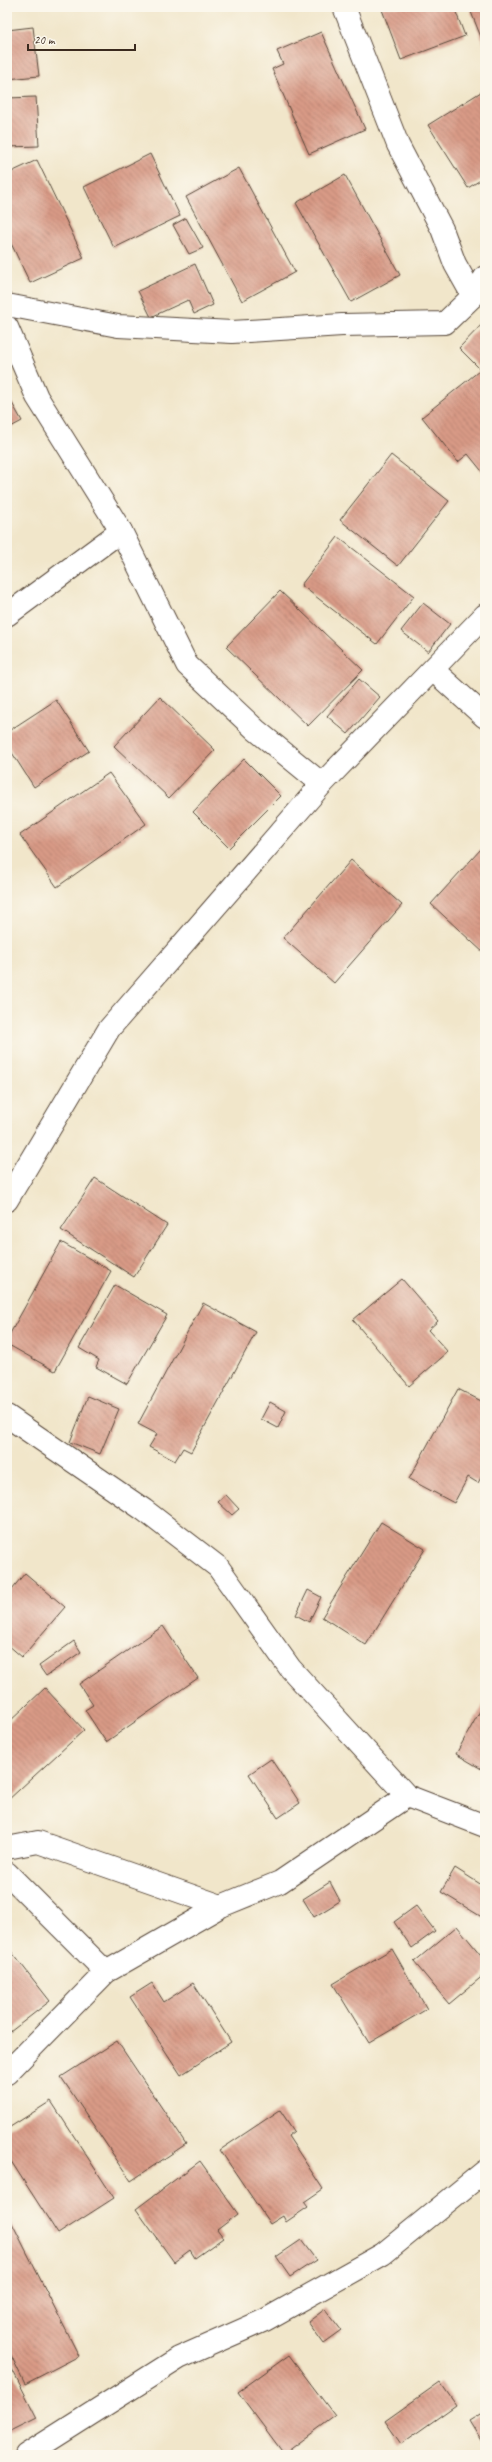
<svg xmlns="http://www.w3.org/2000/svg" width="492" height="2462" viewBox="0 0 492 2462" font-family="Caveat,sans-serif">
  <defs>
    <pattern id="building-back-hatch" width="6" height="6" patternUnits="userSpaceOnUse"><rect width="6" height="6" fill="#d89a86"/><path d="M-1 5l2 2M0 0l6 6M5-1l2 2" fill="none" stroke="#b07e6d"/></pattern>
  </defs>
  <rect width="100%" height="100%" fill="#fbf7ec"/>
  <filter id="ink" filterUnits="userSpaceOnUse"><feTurbulence type="fractalNoise" baseFrequency=".025" numOctaves="2"/><feDisplacementMap in="SourceGraphic" scale="8" xChannelSelector="R" yChannelSelector="G"/><feConvolveMatrix kernelMatrix="1 2 1 2 8 2 1 2 1" color-interpolation-filters="sRGB"/></filter>
  <filter id="wash" filterUnits="userSpaceOnUse"><feTurbulence type="fractalNoise" baseFrequency=".012" numOctaves="4" result="noise"/><feDisplacementMap in="SourceGraphic" scale="16" xChannelSelector="R" yChannelSelector="G"/><feGaussianBlur stdDeviation="0.9" result="paint"/><feColorMatrix in="noise" values="0 0 0 0 0 0 0 0 0 0 0 0 0 0 0 0 0 1.4 0 .05"/><feComposite in="paint" operator="in"/></filter>
  <g filter="url(#wash)">
    <rect width="100%" height="100%" fill="#f1e6ca"/>
    <g id="blocks">
      <!-- building -->
      <g fill="url(#building-back-hatch)">
        <path d="M 381,7 L 454,7 L 465,36 L 401,60 Z"/>
        <path d="M 469,7 L 485,7 L 485,47 Z"/>
        <path d="M 33,27 L 39,76 L 7,79 L 7,30 Z"/>
        <path d="M 321,32 L 365,129 L 309,154 L 272,69 L 283,64 L 277,51 Z"/>
        <path d="M 481,92 L 485,99 L 485,177 L 468,188 L 428,125 Z"/>
        <path d="M 36,97 L 39,146 L 7,147 L 7,98 Z"/>
        <path d="M 150,154 L 180,216 L 114,248 L 84,187 Z"/>
        <path d="M 37,160 L 84,258 L 30,283 L 7,235 L 7,174 Z"/>
        <path d="M 239,168 L 295,272 L 242,301 L 186,197 Z"/>
        <path d="M 345,175 L 400,275 L 351,302 L 296,203 Z"/>
        <path d="M 186,218 L 203,248 L 189,254 L 173,225 Z"/>
        <path d="M 195,264 L 213,305 L 194,314 L 188,300 L 151,317 L 138,291 Z"/>
        <path d="M 485,321 L 485,374 L 459,348 Z"/>
        <path d="M 479,371 L 485,378 L 485,475 L 468,454 L 458,462 L 422,417 Z"/>
        <path d="M 7,394 L 22,421 L 7,429 Z"/>
        <path d="M 391,455 L 449,501 L 398,566 L 340,520 Z"/>
        <path d="M 338,537 L 414,596 L 377,644 L 301,585 Z"/>
        <path d="M 280,591 L 363,670 L 308,726 L 226,647 Z"/>
        <path d="M 423,603 L 450,624 L 428,652 L 401,631 Z"/>
        <path d="M 359,679 L 380,697 L 348,734 L 327,716 Z"/>
        <path d="M 160,697 L 215,750 L 169,798 L 114,746 Z"/>
        <path d="M 56,700 L 89,751 L 34,787 L 7,745 L 7,732 Z"/>
        <path d="M 244,759 L 281,796 L 229,848 L 193,812 Z"/>
        <path d="M 109,773 L 146,824 L 57,887 L 20,835 Z"/>
        <path d="M 481,849 L 485,852 L 485,954 L 431,904 Z"/>
        <path d="M 351,860 L 402,905 L 334,983 L 283,938 Z"/>
        <path d="M 95,1178 L 167,1225 L 134,1277 L 61,1230 Z"/>
        <path d="M 61,1242 L 111,1271 L 55,1371 L 7,1344 L 7,1339 Z"/>
        <path d="M 402,1279 L 438,1321 L 428,1330 L 448,1352 L 409,1386 L 353,1320 Z"/>
        <path d="M 115,1285 L 167,1315 L 127,1384 L 96,1367 L 99,1360 L 79,1348 Z"/>
        <path d="M 203,1303 L 256,1332 L 191,1452 L 183,1448 L 175,1461 L 149,1447 L 157,1434 L 138,1424 Z"/>
        <path d="M 458,1389 L 485,1403 L 485,1470 L 478,1483 L 468,1477 L 454,1503 L 409,1479 Z"/>
        <path d="M 88,1396 L 119,1409 L 100,1454 L 70,1442 Z"/>
        <path d="M 270,1402 L 286,1411 L 278,1428 L 261,1419 Z"/>
        <path d="M 226,1495 L 239,1509 L 232,1515 L 218,1502 Z"/>
        <path d="M 381,1522 L 425,1549 L 366,1645 L 322,1617 Z"/>
        <path d="M 25,1573 L 65,1607 L 22,1657 L 7,1644 L 7,1595 Z"/>
        <path d="M 308,1590 L 321,1597 L 309,1622 L 296,1615 Z"/>
        <path d="M 163,1626 L 198,1678 L 106,1742 L 85,1710 L 93,1705 L 79,1684 Z"/>
        <path d="M 74,1641 L 81,1652 L 46,1676 L 39,1666 Z"/>
        <path d="M 45,1688 L 84,1730 L 7,1801 L 7,1724 Z"/>
        <path d="M 485,1702 L 485,1771 L 456,1754 Z"/>
        <path d="M 271,1759 L 300,1803 L 278,1818 L 249,1774 Z"/>
        <path d="M 455,1868 L 485,1887 L 485,1919 L 441,1892 Z"/>
        <path d="M 330,1882 L 340,1901 L 314,1917 L 303,1899 Z"/>
        <path d="M 416,1906 L 435,1931 L 412,1948 L 394,1922 Z"/>
        <path d="M 457,1926 L 485,1960 L 485,1974 L 449,2004 L 414,1962 Z"/>
        <path d="M 7,1946 L 50,2001 L 10,2032 L 7,2028 Z"/>
        <path d="M 392,1949 L 427,2009 L 369,2043 L 333,1984 Z"/>
        <path d="M 152,1983 L 164,2002 L 193,1983 L 231,2042 L 181,2075 L 130,1997 Z"/>
        <path d="M 117,2041 L 186,2144 L 131,2181 L 61,2077 Z"/>
        <path d="M 51,2101 L 114,2198 L 58,2234 L 7,2155 L 7,2129 Z"/>
        <path d="M 280,2110 L 294,2131 L 288,2136 L 323,2189 L 304,2202 L 308,2207 L 286,2222 L 283,2216 L 270,2224 L 220,2150 Z"/>
        <path d="M 200,2161 L 238,2214 L 217,2230 L 223,2238 L 195,2258 L 190,2250 L 174,2262 L 136,2209 Z"/>
        <path d="M 12,2223 L 79,2356 L 25,2384 L 7,2347 L 7,2226 Z"/>
        <path d="M 301,2240 L 316,2260 L 290,2277 L 276,2257 Z"/>
        <path d="M 325,2309 L 342,2331 L 324,2344 L 308,2322 Z"/>
        <path d="M 289,2355 L 335,2416 L 284,2454 L 238,2392 Z"/>
        <path d="M 7,2359 L 37,2418 L 7,2433 Z"/>
        <path d="M 440,2382 L 456,2405 L 401,2444 L 385,2421 Z"/>
        <path d="M 485,2411 L 485,2447 L 469,2421 Z"/>
      </g>
    </g>
  </g>
  <g filter="url(#ink)">
    <use href="#blocks" fill-opacity="0" stroke="#564638" stroke-width="1"/>
    <g fill="none" stroke-linecap="round" stroke-linejoin="round">
      <defs>
        <g id="minor">
          <path d="M 473,296 L 485,277"/>
          <path d="M 7,305 L 118,326 L 232,332 L 342,325 L 445,323 L 473,296 L 455,264 L 442,229 L 398,145 L 344,7"/>
          <path d="M 7,327 L 37,397 L 121,531 L 187,665 L 256,730 L 322,784"/>
          <path d="M 7,615 L 121,531"/>
          <path d="M 433,670 L 485,717"/>
          <path d="M 7,1200 L 109,1029 L 322,784 L 485,615"/>
          <path d="M 7,1416 L 144,1510 L 218,1567 L 290,1668 L 407,1796 L 485,1826"/>
          <path d="M 7,1848 L 38,1842 L 221,1906"/>
          <path d="M 7,1873 L 106,1972"/>
          <path d="M 7,2073 L 106,1972 L 221,1906 L 280,1882 L 407,1796"/>
          <path d="M 26,2455 L 179,2358 L 265,2320 L 383,2254 L 485,2171"/>
        </g>
      </defs>
      <!-- minor casing -->
      <use href="#minor" stroke="#564638" stroke-width="24"/>
      <!-- minor -->
      <use href="#minor" stroke="#fff" stroke-width="22"/>
    </g>
  </g>
  <!-- margin -->
  <rect width="492" height="2462" fill="none" stroke="#fbf7ec" stroke-width="24"/>
  <!-- scale -->
  <path d="M28 44v6h107v-6" fill="none" stroke="#3b2a1e" stroke-width="2"/>
  <text x="34" y="44" font-size="12" fill="#3b2a1e" stroke="#fbf7ec" stroke-width="3" paint-order="stroke">20 m</text>
</svg>
